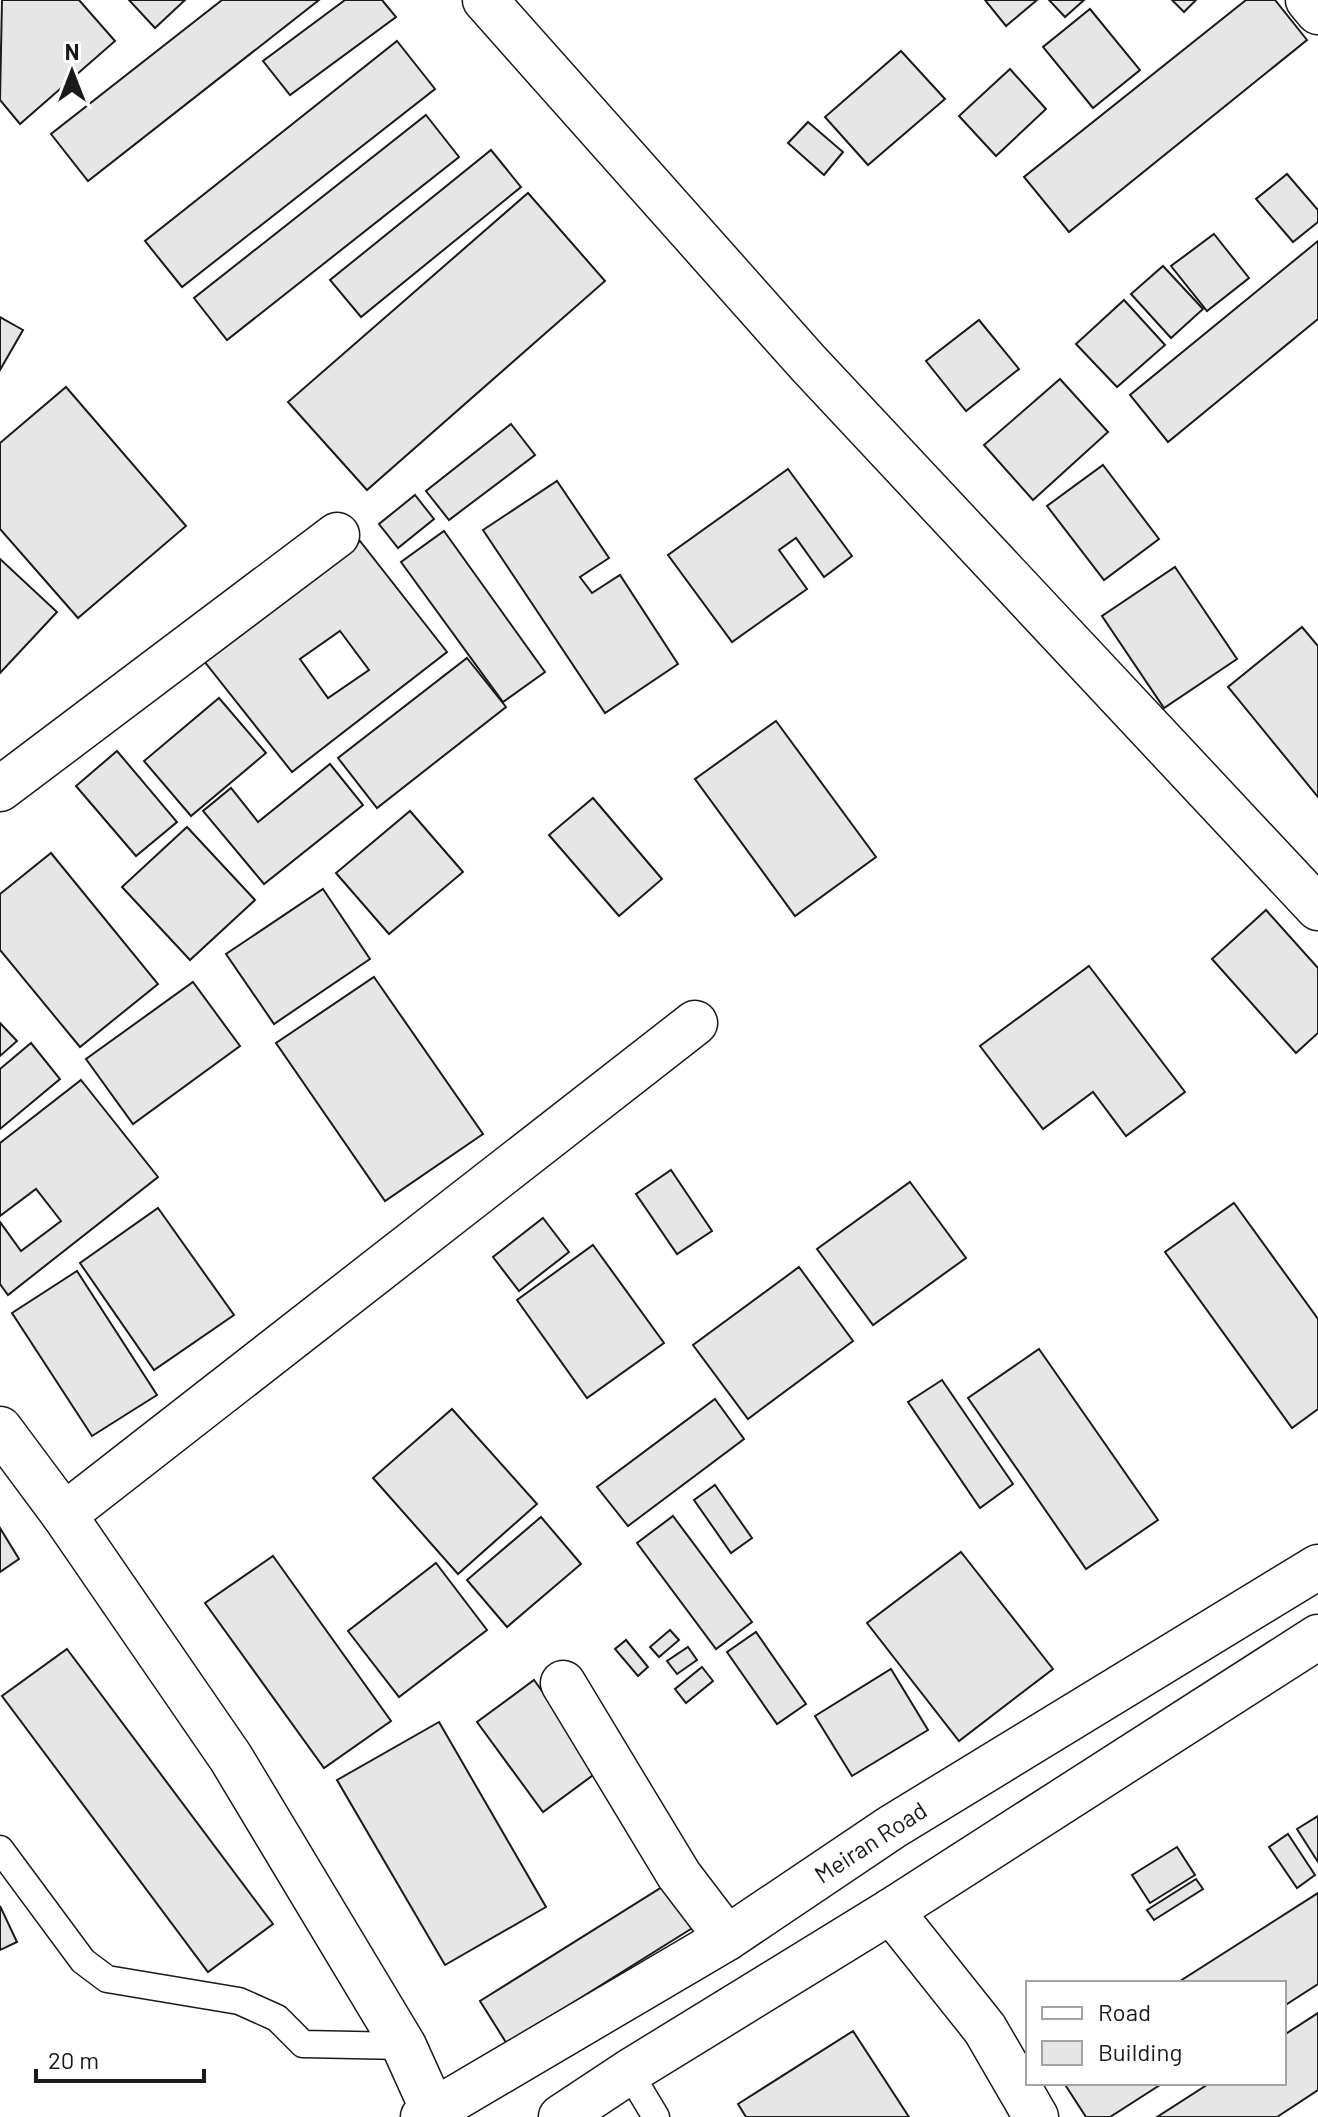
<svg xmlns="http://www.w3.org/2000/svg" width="1318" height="2117" viewBox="0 0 1318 2117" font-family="Barlow,sans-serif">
  <rect width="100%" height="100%" fill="#fff"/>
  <!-- building -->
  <g fill="#e6e6e6" stroke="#1a1a1a" stroke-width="2" fill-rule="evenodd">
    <path d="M 2,0 L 79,0 L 115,41 L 20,124 L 0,100 Z"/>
    <path d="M 129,0 L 185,0 L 155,28 Z"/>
    <path d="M 222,0 L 319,0 L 88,181 L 51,134 Z"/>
    <path d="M 345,0 L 382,0 L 396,17 L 290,95 L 263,61 Z"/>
    <path d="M 985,0 L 1037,0 L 1006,26 Z"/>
    <path d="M 1049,0 L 1084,0 L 1065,17 Z"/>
    <path d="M 1172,0 L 1196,0 L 1184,12 Z"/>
    <path d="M 1246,0 L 1275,0 L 1307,40 L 1069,232 L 1024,177 Z"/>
    <path d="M 1090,9 L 1140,70 L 1093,108 L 1043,47 Z"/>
    <path d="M 397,41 L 435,89 L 182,287 L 145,241 Z"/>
    <path d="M 901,51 L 945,99 L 868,165 L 825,117 Z"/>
    <path d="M 1010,69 L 1046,109 L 996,156 L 959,116 Z"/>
    <path d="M 426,115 L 459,157 L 227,340 L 194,298 Z"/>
    <path d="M 808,122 L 843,152 L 824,175 L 788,143 Z"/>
    <path d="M 491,150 L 521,187 L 361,317 L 330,280 Z"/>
    <path d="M 1287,174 L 1318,210 L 1318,222 L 1293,242 L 1256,199 Z"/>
    <path d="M 528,193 L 605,281 L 367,490 L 288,402 Z"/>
    <path d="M 1214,234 L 1249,278 L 1207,311 L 1171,266 Z"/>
    <path d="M 1318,241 L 1318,319 L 1168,442 L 1130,395 Z"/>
    <path d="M 1163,266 L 1203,309 L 1171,338 L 1131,294 Z"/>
    <path d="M 1124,300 L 1165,345 L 1117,387 L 1076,344 Z"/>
    <path d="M 0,317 L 23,330 L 0,370 Z"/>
    <path d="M 979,320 L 1019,369 L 966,411 L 926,361 Z"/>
    <path d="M 1060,379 L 1108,432 L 1033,500 L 984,445 Z"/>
    <path d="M 66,387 L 186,526 L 78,618 L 0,529 L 0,443 Z"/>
    <path d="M 511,424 L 535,455 L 449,520 L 426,491 Z"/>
    <path d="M 1103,465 L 1159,539 L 1104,580 L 1047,506 Z"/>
    <path d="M 788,469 L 852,556 L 824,577 L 796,538 L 779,550 L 807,589 L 732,642 L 668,555 Z"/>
    <path d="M 557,481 L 609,558 L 580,577 L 592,593 L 620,575 L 678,664 L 605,713 L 483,530 Z"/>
    <path d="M 415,495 L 434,519 L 398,548 L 379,524 Z"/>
    <path d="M 444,531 L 545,672 L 503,702 L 401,562 Z"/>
    <path d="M 360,541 L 447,652 L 292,772 L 204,661 ZM 340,631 L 369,670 L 328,698 L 300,659 Z"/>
    <path d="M 0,559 L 57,612 L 0,673 Z"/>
    <path d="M 1175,567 L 1237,659 L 1164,708 L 1102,616 Z"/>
    <path d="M 1302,627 L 1318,646 L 1318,797 L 1228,687 Z"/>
    <path d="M 467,658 L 506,707 L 377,808 L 338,758 Z"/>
    <path d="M 219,698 L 266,753 L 191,816 L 144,761 Z"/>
    <path d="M 776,721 L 876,857 L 795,916 L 695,779 Z"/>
    <path d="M 117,751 L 177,822 L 136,856 L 76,786 Z"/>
    <path d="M 330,764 L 363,805 L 264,884 L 203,811 L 231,788 L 258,822 Z"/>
    <path d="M 593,798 L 662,879 L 619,916 L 549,835 Z"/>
    <path d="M 410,811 L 463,872 L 389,934 L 336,873 Z"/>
    <path d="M 187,827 L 255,900 L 190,960 L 122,887 Z"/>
    <path d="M 51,853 L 158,984 L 80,1047 L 0,950 L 0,894 Z"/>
    <path d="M 323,889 L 370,959 L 274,1024 L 226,954 Z"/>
    <path d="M 1266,910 L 1318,968 L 1318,1033 L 1296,1053 L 1212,959 Z"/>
    <path d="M 1089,966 L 1185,1092 L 1126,1136 L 1093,1092 L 1043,1129 L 980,1046 Z"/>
    <path d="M 374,977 L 483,1134 L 385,1201 L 276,1043 Z"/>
    <path d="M 193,982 L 240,1046 L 133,1124 L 86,1059 Z"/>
    <path d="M 0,1023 L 17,1041 L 0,1056 Z"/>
    <path d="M 31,1043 L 60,1079 L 0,1129 L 0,1069 Z"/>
    <path d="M 81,1080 L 158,1177 L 8,1295 L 0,1284 L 0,1222 L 21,1251 L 61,1221 L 36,1189 L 0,1216 L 0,1143 Z"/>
    <path d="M 671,1170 L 712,1231 L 677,1254 L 636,1194 Z"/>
    <path d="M 910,1182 L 966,1258 L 873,1325 L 817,1249 Z"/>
    <path d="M 1234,1203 L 1318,1319 L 1318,1409 L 1292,1428 L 1165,1252 Z"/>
    <path d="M 158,1208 L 234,1315 L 154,1370 L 80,1263 Z"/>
    <path d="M 543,1218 L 569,1252 L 519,1291 L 493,1257 Z"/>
    <path d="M 593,1245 L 664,1343 L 587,1398 L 517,1300 Z"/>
    <path d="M 799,1267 L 853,1341 L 748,1419 L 693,1345 Z"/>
    <path d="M 77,1271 L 157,1395 L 92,1436 L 12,1313 Z"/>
    <path d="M 1039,1349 L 1158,1520 L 1086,1569 L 968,1398 Z"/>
    <path d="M 942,1380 L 1013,1484 L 980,1508 L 908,1402 Z"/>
    <path d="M 715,1399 L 744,1439 L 628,1526 L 597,1487 Z"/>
    <path d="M 452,1409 L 537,1504 L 458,1574 L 373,1478 Z"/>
    <path d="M 715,1485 L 752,1538 L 731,1553 L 694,1500 Z"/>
    <path d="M 673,1516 L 752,1622 L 716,1649 L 637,1543 Z"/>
    <path d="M 541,1517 L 581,1564 L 507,1627 L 467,1580 Z"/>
    <path d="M 0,1528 L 19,1559 L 0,1572 Z"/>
    <path d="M 961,1552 L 1053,1669 L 959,1741 L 867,1623 Z"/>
    <path d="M 273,1556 L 391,1721 L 324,1768 L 205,1603 Z"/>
    <path d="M 436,1563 L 487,1630 L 399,1697 L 348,1631 Z"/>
    <path d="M 670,1630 L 679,1640 L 659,1657 L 650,1647 Z"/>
    <path d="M 756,1632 L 806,1704 L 777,1724 L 727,1652 Z"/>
    <path d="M 626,1640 L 648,1667 L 638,1676 L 615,1649 Z"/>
    <path d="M 688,1647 L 697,1660 L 677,1674 L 667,1661 Z"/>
    <path d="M 67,1649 L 273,1924 L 208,1972 L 2,1696 Z"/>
    <path d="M 702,1667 L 713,1681 L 686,1703 L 675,1689 Z"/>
    <path d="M 891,1669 L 928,1730 L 852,1776 L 815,1716 Z"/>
    <path d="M 534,1680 L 600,1770 L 543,1812 L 477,1722 Z"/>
    <path d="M 439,1722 L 546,1907 L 445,1965 L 337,1780 Z"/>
    <path d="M 1318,1816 L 1318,1862 L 1297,1829 Z"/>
    <path d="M 1288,1834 L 1315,1875 L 1297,1888 L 1269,1847 Z"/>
    <path d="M 1177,1847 L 1195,1875 L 1150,1903 L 1132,1875 Z"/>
    <path d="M 1196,1879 L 1203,1889 L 1154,1920 L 1147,1910 Z"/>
    <path d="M 667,1884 L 694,1927 L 507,2044 L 480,2001 Z"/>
    <path d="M 1318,1893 L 1318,1984 L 1284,2006 L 1284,1983 L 1177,1983 Z"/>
    <path d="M 0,1906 L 17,1942 L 0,1950 Z"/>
    <path d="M 1318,2013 L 1318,2090 L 1277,2117 L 1157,2117 L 1210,2083 L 1284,2083 L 1284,2035 Z"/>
    <path d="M 853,2031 L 909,2117 L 746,2117 L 738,2104 Z"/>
    <path d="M 1064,2083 L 1163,2083 L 1110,2117 L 1086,2117 Z"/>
  </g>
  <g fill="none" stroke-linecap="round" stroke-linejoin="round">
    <defs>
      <g id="service">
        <path d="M 0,1849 L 83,1961 L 107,1979 L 239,2001 L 277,2018 L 303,2044 L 404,2046"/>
        <path d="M 629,2072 L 656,2117"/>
      </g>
      <g id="minor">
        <path d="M 485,0 L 808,363 L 1318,908"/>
        <path d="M 1308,0 L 1318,12"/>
        <path d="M 0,789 L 337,535"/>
        <path d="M 0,1429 L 64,1515 L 231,1758 L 404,2046 L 436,2117"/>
        <path d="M 64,1515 L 695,1023"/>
        <path d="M 563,1683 L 679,1875 L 727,1938"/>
        <path d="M 891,1911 L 985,2029 L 1036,2117"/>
      </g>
      <g id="secondary">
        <path d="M 423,2117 L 727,1938 L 892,1827 L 1318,1567"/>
        <path d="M 561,2117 L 629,2072 L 891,1911 L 1318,1637"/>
      </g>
    </defs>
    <!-- service casing -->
    <use href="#service" stroke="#1a1a1a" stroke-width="29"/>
    <!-- minor casing -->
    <use href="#minor" stroke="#1a1a1a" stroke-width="47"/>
    <!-- secondary casing -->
    <use href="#secondary" stroke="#1a1a1a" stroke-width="47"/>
    <!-- service -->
    <use href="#service" stroke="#fff" stroke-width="26"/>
    <!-- minor -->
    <use href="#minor" stroke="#fff" stroke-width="44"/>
    <!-- secondary -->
    <use href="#secondary" stroke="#fff" stroke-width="44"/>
  </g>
  <g text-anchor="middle" stroke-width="6" stroke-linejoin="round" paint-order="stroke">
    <!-- street labels -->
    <g font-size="24" fill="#1a1a1a" stroke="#fff">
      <text transform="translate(871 1843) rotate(-33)" y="8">Meiran Road</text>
    </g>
  </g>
  <!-- legend -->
  <rect x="1026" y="1981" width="260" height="104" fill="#ffffff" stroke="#a3a3a3" stroke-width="2"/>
  <rect x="1042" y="2007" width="40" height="12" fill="#ffffff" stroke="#a3a3a3" stroke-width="2"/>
  <text x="1098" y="2021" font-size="24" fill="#1a1a1a">Road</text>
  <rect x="1042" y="2041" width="40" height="24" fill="#e6e6e6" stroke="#a3a3a3" stroke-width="2"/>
  <text x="1098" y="2061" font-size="24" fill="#1a1a1a">Building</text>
  <!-- north arrow -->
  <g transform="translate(72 72)" stroke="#ffffff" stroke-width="6" paint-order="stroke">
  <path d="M0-6L14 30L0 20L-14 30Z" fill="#1a1a1a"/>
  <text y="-12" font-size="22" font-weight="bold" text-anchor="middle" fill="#1a1a1a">N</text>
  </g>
  <!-- scale -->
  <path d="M36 2069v12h168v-12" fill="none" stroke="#1a1a1a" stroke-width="4"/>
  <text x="48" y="2069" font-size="24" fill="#1a1a1a" stroke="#ffffff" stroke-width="6" paint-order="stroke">20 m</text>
</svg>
